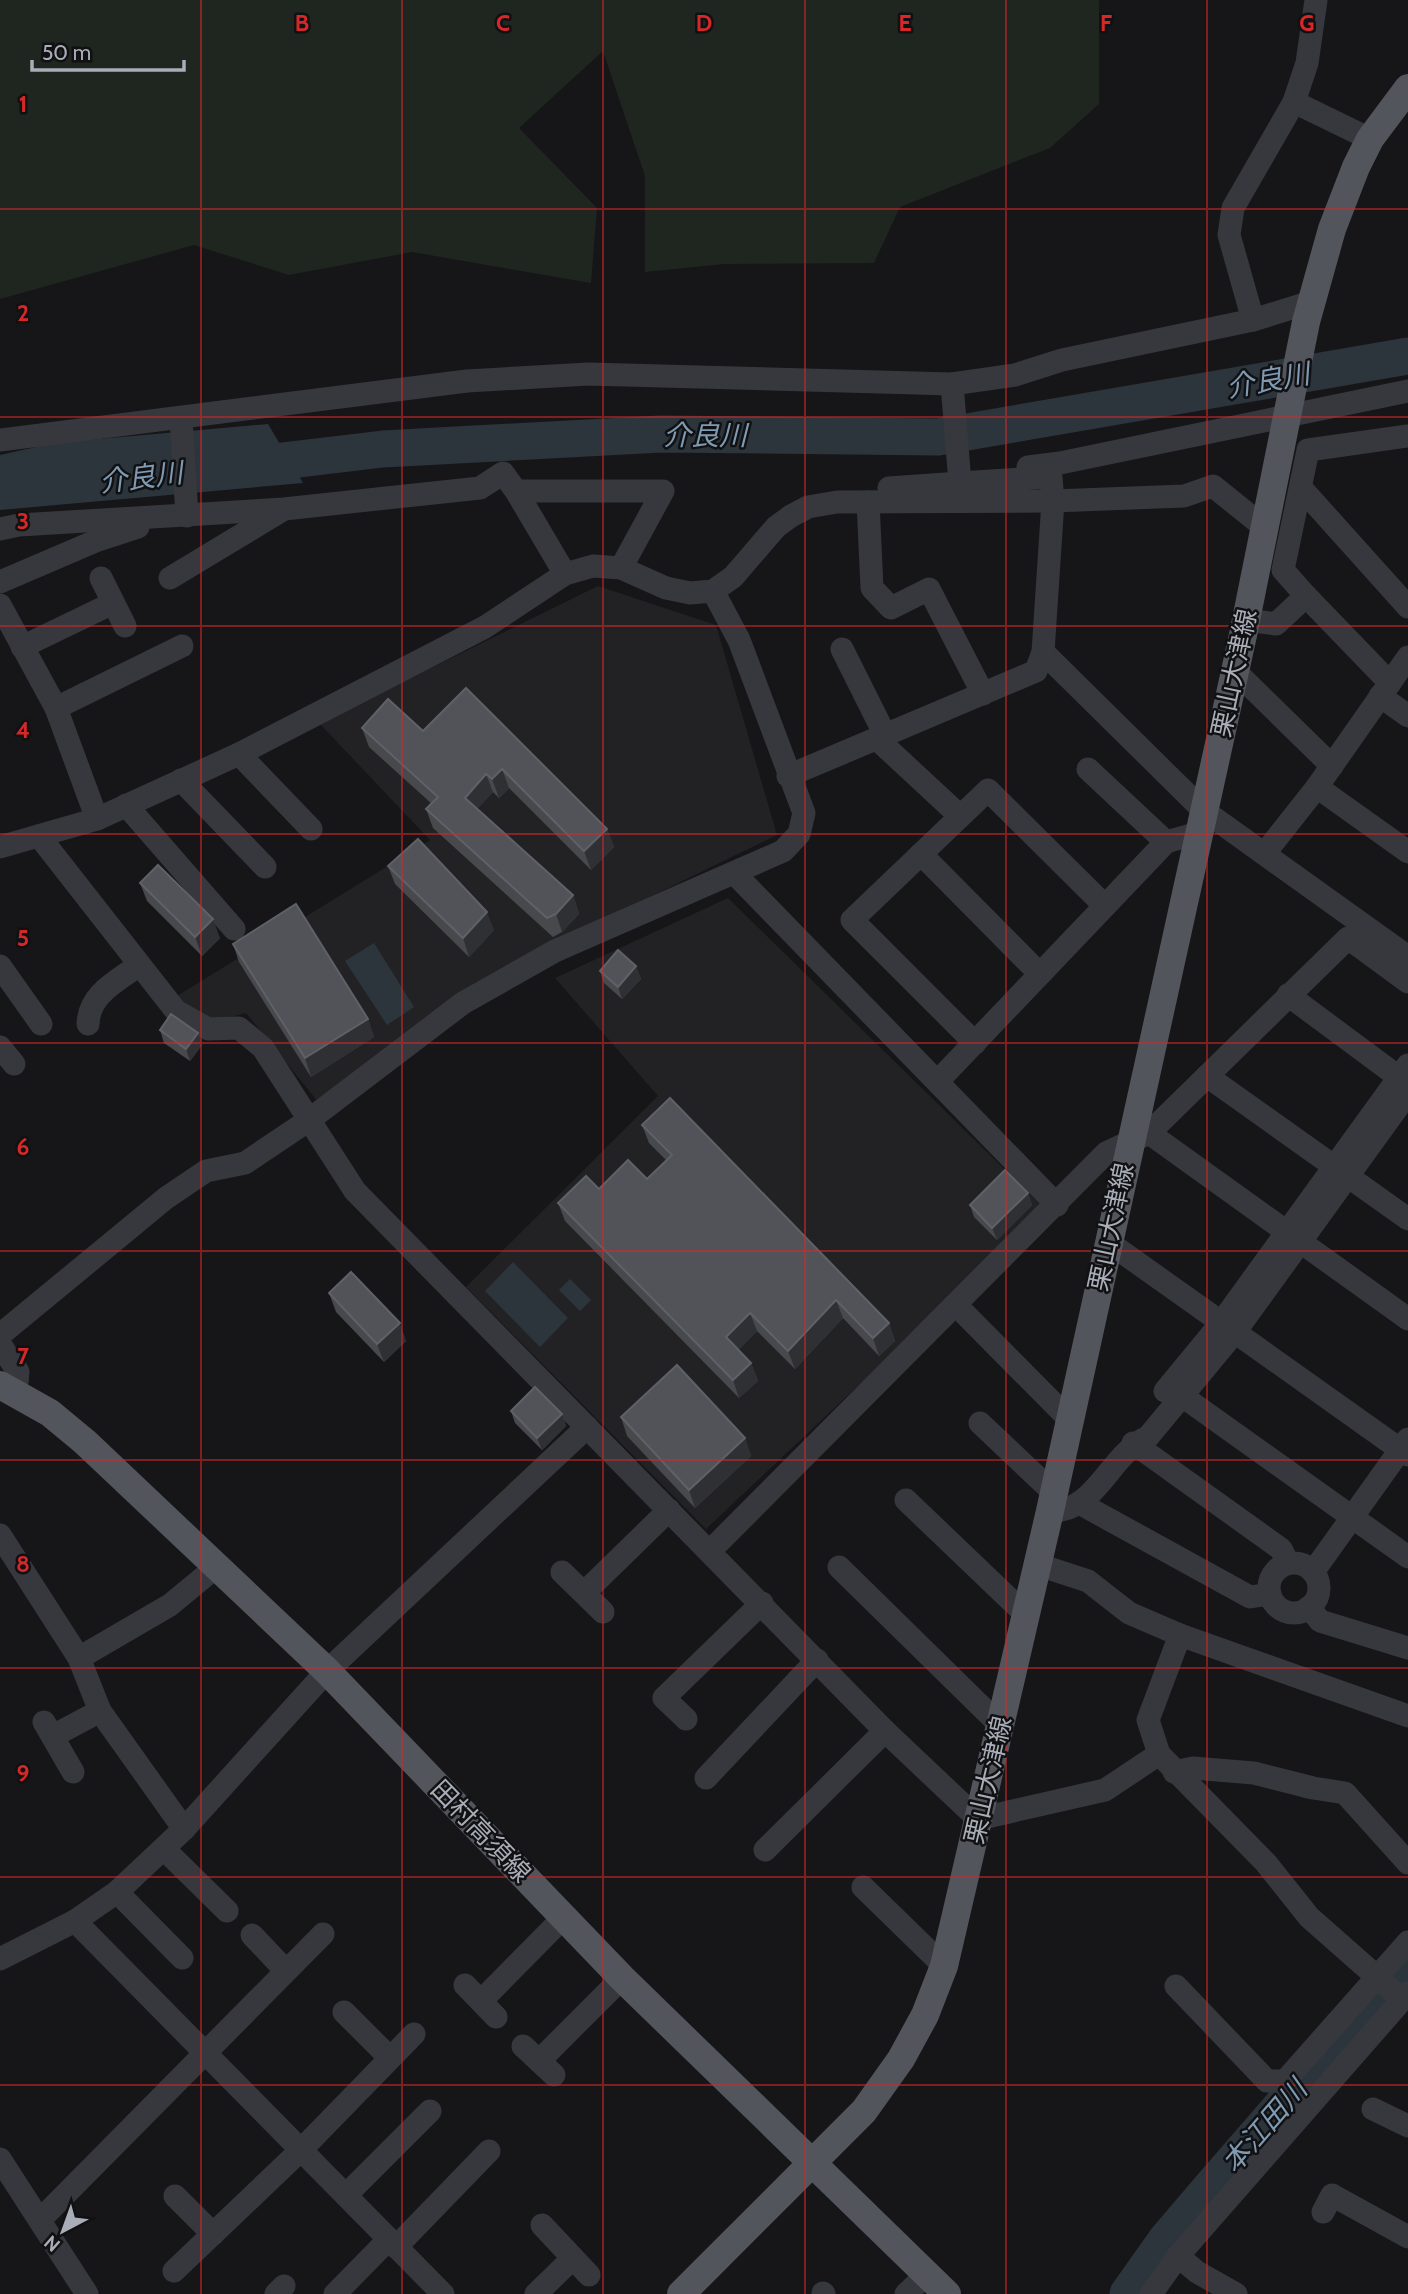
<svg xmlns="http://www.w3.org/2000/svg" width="1408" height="2294" viewBox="0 0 1408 2294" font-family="Cabin,'Noto Sans JP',sans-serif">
  <rect width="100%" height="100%" fill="#161618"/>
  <!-- built -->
  <g fill="#222225">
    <path d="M 598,586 L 716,625 L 777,835 L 488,976 L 319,1103 L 246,1013 L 204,1024 L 177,996 L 430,840 L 319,723 Z"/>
    <path d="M 728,898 L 1045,1209 L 706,1529 L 466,1287 L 658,1096 L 555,978 Z"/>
  </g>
  <!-- green -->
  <path fill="#1e261f" d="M 0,0 L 1099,0 L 1099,104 L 1050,148 L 900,207 L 874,263 L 724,264 L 645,272 L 645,176 L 603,51 L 519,128 L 597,208 L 591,283 L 412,252 L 289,275 L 194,245 L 0,299 Z"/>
  <!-- water -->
  <g fill="#2c353c">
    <path d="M 268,424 L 303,483 L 0,510 L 0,455 L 54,443 Z"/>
    <path d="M 374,943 L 414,1007 L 387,1025 L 345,961 Z"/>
    <path d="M 513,1262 L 568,1318 L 540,1347 L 485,1291 Z"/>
    <path d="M 570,1279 L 591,1300 L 580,1311 L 559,1290 Z"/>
  </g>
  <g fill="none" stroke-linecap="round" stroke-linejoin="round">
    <!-- river -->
    <g stroke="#2c353c" stroke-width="37">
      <path d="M 240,466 L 383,449 L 661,434 L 938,437 L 1408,356"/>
      <path d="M 1128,2294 L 1167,2239 L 1214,2184 L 1365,2010 L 1408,1967"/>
    </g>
    <!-- minor -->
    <g stroke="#37383d" stroke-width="23">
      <path d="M 1294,102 L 1370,139"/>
      <path d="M 1253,320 L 1311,302"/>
      <path d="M 181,418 L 187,516"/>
      <path d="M 0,440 L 467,381 L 588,374 L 952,384 L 1015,375 L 1062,360 L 1253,320 L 1229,235 L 1233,208 L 1294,102 L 1307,63 L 1316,0"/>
      <path d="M 1028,467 L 1060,463 L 1408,391"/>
      <path d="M 889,488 L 960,483"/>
      <path d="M 1302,489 L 1408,607"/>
      <path d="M 516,491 L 565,574"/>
      <path d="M 868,502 L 872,588 L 891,608 L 929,589 L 983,694"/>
      <path d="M 0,529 L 19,525 L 284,509 L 480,488 L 503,473 L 516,491 L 663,491 L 621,568"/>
      <path d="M 101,578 L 125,626"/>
      <path d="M 170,578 L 281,511"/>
      <path d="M 0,582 L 98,540 L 138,527"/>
      <path d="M 1306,596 L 1390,683"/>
      <path d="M 0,605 L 56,708 L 97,819"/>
      <path d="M 1246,620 L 1276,624 L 1306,596 L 1283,570 L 1308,450 L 1408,436"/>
      <path d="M 22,647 L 113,603"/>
      <path d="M 842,649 L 885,735"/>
      <path d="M 1043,652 L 1203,810 L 1408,957"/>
      <path d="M 1235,671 L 1332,766"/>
      <path d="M 1380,696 L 1408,716"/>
      <path d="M 56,708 L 182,646"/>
      <path d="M 877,739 L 960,816"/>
      <path d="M 239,754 L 311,829"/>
      <path d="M 1088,769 L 1166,842"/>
      <path d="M 788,776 L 1036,671 L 1043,652 L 1053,501 L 1051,477 L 960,483 L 952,384"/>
      <path d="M 181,780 L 265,867"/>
      <path d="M 1317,787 L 1408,852"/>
      <path d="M 126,805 L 234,929"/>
      <path d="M 39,836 L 176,1011 L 208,1029 L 239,1028 L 263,1048 L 355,1191 L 885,1731 L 978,1819 L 1105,1790 L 1159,1754"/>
      <path d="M 0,847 L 97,819 L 239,754 L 485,627 L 565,574 L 593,566 L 621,568 L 666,588 L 690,593 L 713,591 L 733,577 L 776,527 L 791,516 L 808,507 L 837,502 L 1053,501 L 1184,496 L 1213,486 L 1264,527"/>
      <path d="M 1265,853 L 1317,787 L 1408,657"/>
      <path d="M 921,854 L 1040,974"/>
      <path d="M 735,874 L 1057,1205"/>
      <path d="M 0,966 L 41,1024"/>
      <path d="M 1288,995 L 1408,1084"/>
      <path d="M 88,1024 C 89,994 117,981 139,965"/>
      <path d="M 975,1043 L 852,920 L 988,790 L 1105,906"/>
      <path d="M 0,1047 L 14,1064"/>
      <path d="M 1207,1076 L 1408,1219"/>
      <path d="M 938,1081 L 1166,842 L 1198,833"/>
      <path d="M 1149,1133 L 1408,1319"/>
      <path d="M 1108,1242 L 1408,1455"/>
      <path d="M 956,1305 L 1070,1420"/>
      <path d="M 0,1335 L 166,1198 L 206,1171 L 245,1163 L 309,1120 L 463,1003 L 555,951 L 783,851 L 799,834 L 804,813 L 739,640 L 713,591"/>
      <path d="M 0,1344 L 18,1372 L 16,1392"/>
      <path d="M 1171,1388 L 1408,1557"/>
      <path d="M 1165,1391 L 1221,1323 L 1408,1065"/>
      <path d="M 980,1423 L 1054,1493"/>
      <path d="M 1133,1443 L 1281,1549 L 1288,1563"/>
      <path d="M 906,1500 L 1025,1614"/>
      <path d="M 1081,1504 L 1250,1597 L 1270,1594"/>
      <path d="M 1050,1511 C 1096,1513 1109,1454 1148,1437 L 1235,1332 L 1408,1093"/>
      <path d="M 0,1535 L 79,1658 L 100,1711 L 184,1829"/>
      <path d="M 710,1551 L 1106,1153 L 1149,1133 L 1348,938 L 1408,982"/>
      <circle cx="1294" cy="1588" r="25"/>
      <path d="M 1036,1564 L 1088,1581 L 1129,1613 L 1180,1635 L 1408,1716"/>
      <path d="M 839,1567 L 1001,1726"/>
      <path d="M 562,1572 L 603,1612"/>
      <path d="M 1313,1572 L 1408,1439"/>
      <path d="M 584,1593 L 669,1510"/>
      <path d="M 1309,1607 L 1320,1621 L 1408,1648"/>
      <path d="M 1180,1635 L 1148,1720 L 1159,1754 L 1266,1863 L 1309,1917 L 1402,1999"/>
      <path d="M 79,1658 L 170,1605 L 216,1567"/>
      <path d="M 686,1719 L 664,1698 L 762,1603"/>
      <path d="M 44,1722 L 73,1772"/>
      <path d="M 53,1736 L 100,1711"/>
      <path d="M 1174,1772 L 1193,1768 L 1254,1773 L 1313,1788 L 1345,1793 L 1408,1863"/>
      <path d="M 706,1778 L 817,1660"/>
      <path d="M 164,1849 L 227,1911"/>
      <path d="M 765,1850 L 885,1731"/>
      <path d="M 863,1887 L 944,1966"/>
      <path d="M 117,1892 L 182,1958"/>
      <path d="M 75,1921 L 443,2294"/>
      <path d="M 252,1935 L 286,1971"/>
      <path d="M 0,1959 L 75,1921 L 117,1892 L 184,1829 L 327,1671 L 587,1427"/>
      <path d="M 465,1985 L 496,2017"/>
      <path d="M 1176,1986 L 1267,2081 L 1285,2081 L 1408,1942"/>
      <path d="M 481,2001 L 564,1917"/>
      <path d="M 344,2012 L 390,2058"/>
      <path d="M 523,2046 L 554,2075"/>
      <path d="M 539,2061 L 622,1978"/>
      <path d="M 1373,2109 L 1408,2126"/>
      <path d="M 0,2159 L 87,2294"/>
      <path d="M 346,2195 L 430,2111"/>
      <path d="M 175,2196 L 213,2234"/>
      <path d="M 1323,2212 L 1332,2195 L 1408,2237"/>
      <path d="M 40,2220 L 323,1934"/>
      <path d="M 542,2225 L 589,2275"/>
      <path d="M 396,2247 L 489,2151"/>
      <path d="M 1178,2256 L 1197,2272 L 1236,2294"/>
      <path d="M 174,2271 L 302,2149 L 414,2034"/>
      <path d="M 823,2293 L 824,2294"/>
      <path d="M 276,2294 L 284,2286"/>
      <path d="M 335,2294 L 389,2239"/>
      <path d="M 536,2294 L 573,2258"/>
      <path d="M 906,2294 L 927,2274"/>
      <path d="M 1151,2294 L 1178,2256 L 1408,1993"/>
    </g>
    <!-- major -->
    <g stroke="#53555c" stroke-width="28">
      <path d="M 0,1385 L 50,1413 L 85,1442 L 327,1671 L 622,1978 L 947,2294"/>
      <path d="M 681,2294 L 864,2111 L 901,2059 L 925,2015 L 944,1966 L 1050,1511 L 1243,635 L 1306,322 L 1332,229 L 1356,167 L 1370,139 L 1408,88"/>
    </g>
  </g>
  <!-- wall -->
  <g fill="#47494d">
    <path d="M 466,688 L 607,829 L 614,847 L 591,870 L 509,788 L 499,798 L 493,792 L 477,809 L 573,895 L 579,914 L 562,932 L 553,937 L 433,828 L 426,809 L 432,804 L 369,747 L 362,728 L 423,731 Z"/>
    <path d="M 388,866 L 494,930 L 469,957 L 395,884 Z"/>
    <path d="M 140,883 L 220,938 L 202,956 L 147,901 Z"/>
    <path d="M 233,944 L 368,1019 L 374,1037 L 311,1077 L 239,962 Z"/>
    <path d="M 636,966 L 641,979 L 622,999 L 604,983 L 600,971 Z"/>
    <path d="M 160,1030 L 198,1033 L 202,1045 L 190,1061 L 164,1043 Z"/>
    <path d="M 642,1125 L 889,1323 L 895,1341 L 879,1356 L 843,1318 L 795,1369 L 757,1331 L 738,1350 L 751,1363 L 758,1381 L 739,1398 L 565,1221 L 558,1203 L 599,1189 L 647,1179 L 667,1161 L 649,1143 Z"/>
    <path d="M 1028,1193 L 1032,1205 L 997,1240 L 974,1217 L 970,1205 Z"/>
    <path d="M 329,1293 L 406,1341 L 384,1362 L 336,1312 Z"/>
    <path d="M 511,1411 L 562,1414 L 566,1426 L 542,1450 L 515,1423 Z"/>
    <path d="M 621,1417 L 745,1438 L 751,1456 L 695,1508 L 627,1436 Z"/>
  </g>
  <!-- shaded-wall -->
  <g fill="#2f3033">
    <path d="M 502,769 L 509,788 L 499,798 L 492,779 Z"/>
    <path d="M 486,774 L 493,792 L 471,816 L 465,798 Z"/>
    <path d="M 607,829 L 614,847 L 591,870 L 584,851 Z"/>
    <path d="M 573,895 L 579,914 L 562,932 L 556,914 Z"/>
    <path d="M 487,912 L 494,930 L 469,957 L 463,938 Z"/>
    <path d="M 213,919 L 220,938 L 202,956 L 195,937 Z"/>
    <path d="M 636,966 L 641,979 L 622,999 L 618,987 Z"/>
    <path d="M 368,1019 L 374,1037 L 311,1077 L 305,1058 Z"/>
    <path d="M 198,1033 L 202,1045 L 190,1061 L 186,1049 Z"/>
    <path d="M 1028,1193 L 1032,1205 L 997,1240 L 992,1228 Z"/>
    <path d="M 836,1300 L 843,1318 L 795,1369 L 788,1351 Z"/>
    <path d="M 750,1313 L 757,1331 L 733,1355 L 726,1337 Z"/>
    <path d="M 400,1323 L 406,1341 L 384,1362 L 377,1344 Z"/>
    <path d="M 889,1323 L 895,1341 L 879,1356 L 873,1338 Z"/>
    <path d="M 751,1363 L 758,1381 L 739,1398 L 733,1380 Z"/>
    <path d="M 562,1414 L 566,1426 L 542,1450 L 537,1438 Z"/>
    <path d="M 745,1438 L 751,1456 L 695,1508 L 689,1490 Z"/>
  </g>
  <!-- building -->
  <g fill="#525359" stroke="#5f6168" stroke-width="2">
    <path d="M 466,688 L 607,829 L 584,851 L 502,769 L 492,779 L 486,774 L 465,798 L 573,895 L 556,914 L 547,918 L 426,809 L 438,797 L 362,728 L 388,699 L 423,731 Z"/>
    <path d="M 418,839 L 487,912 L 463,938 L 388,866 Z"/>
    <path d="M 158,865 L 213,919 L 195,937 L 140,883 Z"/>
    <path d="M 296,904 L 368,1019 L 305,1058 L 233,944 Z"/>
    <path d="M 618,950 L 636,966 L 618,987 L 600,971 Z"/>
    <path d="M 171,1014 L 198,1033 L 186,1049 L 160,1030 Z"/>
    <path d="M 670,1098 L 889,1323 L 873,1338 L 836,1300 L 788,1351 L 750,1313 L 726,1337 L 751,1363 L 733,1380 L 558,1203 L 586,1176 L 599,1189 L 628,1160 L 647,1179 L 672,1155 L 642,1125 Z"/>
    <path d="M 1005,1170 L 1028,1193 L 992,1228 L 970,1205 Z"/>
    <path d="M 351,1272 L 400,1323 L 377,1344 L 329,1293 Z"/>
    <path d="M 677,1365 L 745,1438 L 689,1490 L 621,1417 Z"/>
    <path d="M 535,1387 L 562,1414 L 537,1438 L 511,1411 Z"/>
  </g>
  <!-- grid -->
  <path fill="none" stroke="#d62828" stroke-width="2" stroke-opacity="0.55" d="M 201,0 L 201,2294M 402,0 L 402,2294M 603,0 L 603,2294M 805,0 L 805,2294M 1006,0 L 1006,2294M 1207,0 L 1207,2294M 0,209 L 1408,209M 0,417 L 1408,417M 0,626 L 1408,626M 0,834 L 1408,834M 0,1043 L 1408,1043M 0,1251 L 1408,1251M 0,1460 L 1408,1460M 0,1668 L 1408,1668M 0,1877 L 1408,1877M 0,2085 L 1408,2085"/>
  <g text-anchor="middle" stroke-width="5" stroke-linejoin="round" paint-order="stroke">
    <!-- street labels -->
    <g font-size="26" fill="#a8adb8" stroke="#111113">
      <text transform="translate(1234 673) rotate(-78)" y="9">栗山大津線</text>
      <text transform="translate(1111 1227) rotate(-78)" y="9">栗山大津線</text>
      <text transform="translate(988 1780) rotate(-77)" y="9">栗山大津線</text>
      <text transform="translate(481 1831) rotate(46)" y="9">田村高須線</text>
    </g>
    <!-- water labels -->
    <g font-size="28" font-style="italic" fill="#7f9bb3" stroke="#111113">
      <text transform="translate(1268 380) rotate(-10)" y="10">介良川</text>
      <text x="705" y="445">介良川</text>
      <text transform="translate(141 477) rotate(-7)" y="10">介良川</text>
      <text transform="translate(1264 2126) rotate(-49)" y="10">本江田川</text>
    </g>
  </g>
  <g font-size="23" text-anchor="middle" font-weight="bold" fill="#d62828" stroke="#111113" stroke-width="5" stroke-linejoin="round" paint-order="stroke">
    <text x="302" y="31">B</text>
    <text x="503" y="31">C</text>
    <text x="704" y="31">D</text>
    <text x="905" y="31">E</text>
    <text x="1106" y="31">F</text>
    <text x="1307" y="31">G</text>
    <text x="23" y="112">1</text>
    <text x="23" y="321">2</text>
    <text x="23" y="529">3</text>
    <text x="23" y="738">4</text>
    <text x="23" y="946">5</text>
    <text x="23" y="1155">6</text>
    <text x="23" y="1364">7</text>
    <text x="23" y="1572">8</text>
    <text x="23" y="1781">9</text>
  </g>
  <!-- north arrow -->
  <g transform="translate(63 2231) rotate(221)" stroke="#111113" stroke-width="5" paint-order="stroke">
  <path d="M0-5L12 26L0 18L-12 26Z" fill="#a8adb8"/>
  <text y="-10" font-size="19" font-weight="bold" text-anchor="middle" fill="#a8adb8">N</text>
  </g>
  <!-- scale -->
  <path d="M32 60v10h152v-10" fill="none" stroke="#a8adb8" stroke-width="3.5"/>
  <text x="42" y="60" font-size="21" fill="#a8adb8" stroke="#111113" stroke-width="5" paint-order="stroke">50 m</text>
</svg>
